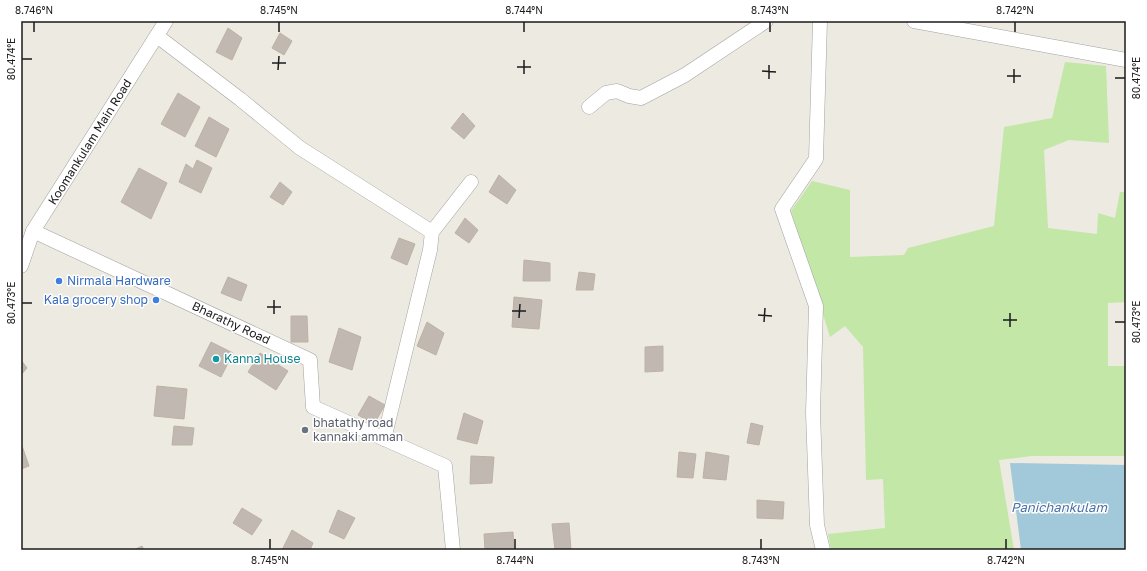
<svg xmlns="http://www.w3.org/2000/svg" width="1147" height="571" viewBox="0 0 1147 571" font-family="'Golos Text',sans-serif">
  <rect width="100%" height="100%" fill="#edeae1"/>
  <!-- grass -->
  <path fill="#c2e7a7" d="M 1065,62 L 1106,66 L 1109,143 L 1069,140 L 1044,150 L 1048,228 L 1097,234 L 1098,213 L 1115,218 L 1120,192 L 1126,192 L 1126,302 L 1108,303 L 1108,366 L 1126,366 L 1126,456 L 1032,456 L 999,460 L 1014,550 L 831,550 L 828,534 L 885,528 L 883,479 L 866,480 L 863,347 L 845,326 L 830,337 L 791,211 L 812,181 L 850,190 L 850,257 L 904,255 L 908,248 L 994,226 L 1004,127 L 1052,118 Z"/>
  <!-- water -->
  <path fill="#a2c9da" d="M 1010,463 L 1126,465 L 1126,550 L 1021,550 Z"/>
  <!-- building -->
  <g fill="#c1b9b1" stroke="#beb1a4">
    <path d="M 228,28 L 242,38 L 232,60 L 216,52 Z"/>
    <path d="M 280,33 L 292,41 L 284,55 L 272,48 Z"/>
    <path d="M 178,93 L 200,107 L 185,137 L 161,124 Z"/>
    <path d="M 463,113 L 475,126 L 464,139 L 451,128 Z"/>
    <path d="M 209,117 L 229,129 L 216,157 L 195,146 Z"/>
    <path d="M 197,160 L 212,168 L 201,193 L 179,182 L 186,164 L 193,169 Z"/>
    <path d="M 139,168 L 167,183 L 151,219 L 121,202 Z"/>
    <path d="M 499,175 L 516,190 L 507,204 L 489,192 Z"/>
    <path d="M 280,182 L 292,192 L 283,205 L 270,197 Z"/>
    <path d="M 465,218 L 478,230 L 469,243 L 455,233 Z"/>
    <path d="M 399,238 L 415,244 L 407,265 L 391,258 Z"/>
    <path d="M 524,260 L 550,263 L 550,281 L 523,281 Z"/>
    <path d="M 579,272 L 595,274 L 593,290 L 576,290 Z"/>
    <path d="M 228,277 L 247,285 L 241,301 L 221,293 Z"/>
    <path d="M 514,297 L 542,300 L 539,329 L 512,327 Z"/>
    <path d="M 291,316 L 307,316 L 308,342 L 291,342 Z"/>
    <path d="M 427,322 L 444,333 L 436,355 L 417,346 Z"/>
    <path d="M 339,328 L 361,337 L 352,370 L 329,362 Z"/>
    <path d="M 211,342 L 233,353 L 221,377 L 199,366 Z"/>
    <path d="M 663,346 L 663,371 L 645,372 L 645,347 Z"/>
    <path d="M 260,353 L 288,371 L 276,390 L 248,372 Z"/>
    <path d="M 21,360 L 27,368 L 21,375 Z"/>
    <path d="M 157,386 L 187,389 L 184,419 L 154,416 Z"/>
    <path d="M 369,396 L 385,405 L 374,424 L 358,415 Z"/>
    <path d="M 464,413 L 483,421 L 477,444 L 457,439 Z"/>
    <path d="M 751,423 L 763,426 L 759,445 L 747,443 Z"/>
    <path d="M 174,426 L 194,428 L 192,445 L 172,445 Z"/>
    <path d="M 21,443 L 29,466 L 21,469 Z"/>
    <path d="M 679,452 L 696,454 L 693,478 L 677,477 Z"/>
    <path d="M 706,452 L 729,456 L 726,480 L 703,478 Z"/>
    <path d="M 471,456 L 494,457 L 492,483 L 470,484 Z"/>
    <path d="M 757,500 L 784,502 L 783,519 L 757,518 Z"/>
    <path d="M 242,508 L 262,520 L 252,535 L 233,523 Z"/>
    <path d="M 338,510 L 355,518 L 344,539 L 329,532 Z"/>
    <path d="M 569,523 L 571,550 L 555,550 L 552,524 Z"/>
    <path d="M 292,530 L 313,543 L 310,550 L 282,550 Z"/>
    <path d="M 513,532 L 514,550 L 485,550 L 484,534 Z"/>
    <path d="M 142,546 L 144,550 L 134,550 Z"/>
  </g>
  <g fill="none" stroke-linecap="round" stroke-linejoin="round">
    <defs>
      <g id="street">
        <path d="M 820,21 L 816,159 L 782,209 L 816,306 L 813,413 L 817,525 L 823,550"/>
        <path d="M 914,21 L 1126,60"/>
        <path d="M 157,36 L 240,99 L 300,148 L 432,232"/>
        <path d="M 589,107 L 606,93 L 617,91 L 629,96 L 641,98 L 685,75 L 766,21"/>
        <path d="M 33,231 L 310,360 L 313,407 L 445,466 L 453,550"/>
        <path d="M 21,266 L 33,231 L 166,21"/>
        <path d="M 384,439 L 430,250 L 432,232 L 471,182"/>
      </g>
    </defs>
    <!-- street casing -->
    <use href="#street" stroke="#a2a2a2" stroke-width="15"/>
    <!-- street -->
    <use href="#street" stroke="#fff" stroke-width="14"/>
  </g>
  <!-- ticks -->
  <path fill="none" stroke="#1b1b1b" stroke-width="1.5" d="M 34,32 L 34,22M 279,32 L 279,22M 524,32 L 524,22M 770,32 L 770,22M 1015,32 L 1015,22M 22,59 L 32,59M 272,63 L 286,63M 517,67 L 531,67M 278,70 L 279,56M 762,71 L 776,72M 524,74 L 524,60M 1007,76 L 1021,76M 1115,78 L 1125,78M 769,79 L 769,65M 1014,83 L 1014,69M 22,303 L 32,303M 267,307 L 281,307M 512,311 L 526,311M 274,314 L 274,300M 758,315 L 772,316M 519,318 L 520,304M 1003,320 L 1017,320M 764,322 L 765,308M 1115,322 L 1125,322M 1010,327 L 1010,313M 270,549 L 270,539M 515,549 L 515,539M 761,549 L 761,539M 1006,549 L 1006,539"/>
  <!-- markers -->
  <g fill="#3f7fe0" stroke="#fff" stroke-width="1.5">
    <circle cx="59" cy="281" r="4"/>
    <circle cx="156" cy="300" r="4"/>
  </g>
  <circle fill="#0f9aa8" stroke="#fff" stroke-width="1.5" cx="216" cy="359" r="4"/>
  <circle fill="#6b7280" stroke="#fff" stroke-width="1.5" cx="305" cy="430" r="4"/>
  <g text-anchor="middle" stroke-width="3" stroke-linejoin="round" paint-order="stroke">
    <!-- street labels -->
    <g font-size="12" fill="#1b1b1b" stroke="#fff">
      <text transform="translate(90 142) rotate(-58)" y="4">Koomankulam Main Road</text>
      <text transform="translate(231 323) rotate(25)" y="4">Bharathy Road</text>
    </g>
    <!-- shop labels -->
    <g font-size="12" fill="#366cbe" stroke="#fff" text-anchor="start">
      <text x="67" y="285">Nirmala Hardware</text>
      <text x="148" y="304" text-anchor="end">Kala grocery shop</text>
    </g>
    <!-- culture labels -->
    <g font-size="12" fill="#0d838f" stroke="#fff" text-anchor="start">
      <text x="224" y="363">Kanna House</text>
    </g>
    <!-- worship labels -->
    <g font-size="12" fill="#5b616d" stroke="#fff" text-anchor="start">
      <text x="313" y="427">bhatathy road<tspan x="313" dy="14">kannaki amman</tspan></text>
    </g>
    <!-- water labels -->
    <g font-size="13" font-style="italic" fill="#4a72a8" stroke="#fff">
      <text x="1059" y="512">Panichankulam</text>
    </g>
  </g>
  <!-- border -->
  <rect width="1147" height="571" fill="none" stroke="#ffffff" stroke-width="44"/>
  <rect x="22" y="22" width="1103" height="527" fill="none" stroke="#1b1b1b" stroke-width="1.5"/>
  <g font-size="10" text-anchor="middle" fill="#1b1b1b">
    <text x="34" y="14">8.746°N</text>
    <text x="279" y="14">8.745°N</text>
    <text x="524" y="14">8.744°N</text>
    <text x="770" y="14">8.743°N</text>
    <text x="1015" y="14">8.742°N</text>
    <text transform="translate(11 59) rotate(-90)" y="4">80.474°E</text>
    <text transform="translate(1136 78) rotate(-90)" y="4">80.474°E</text>
    <text transform="translate(11 303) rotate(-90)" y="4">80.473°E</text>
    <text transform="translate(1136 322) rotate(-90)" y="4">80.473°E</text>
    <text x="270" y="564">8.745°N</text>
    <text x="515" y="564">8.744°N</text>
    <text x="761" y="564">8.743°N</text>
    <text x="1006" y="564">8.742°N</text>
  </g>
</svg>
